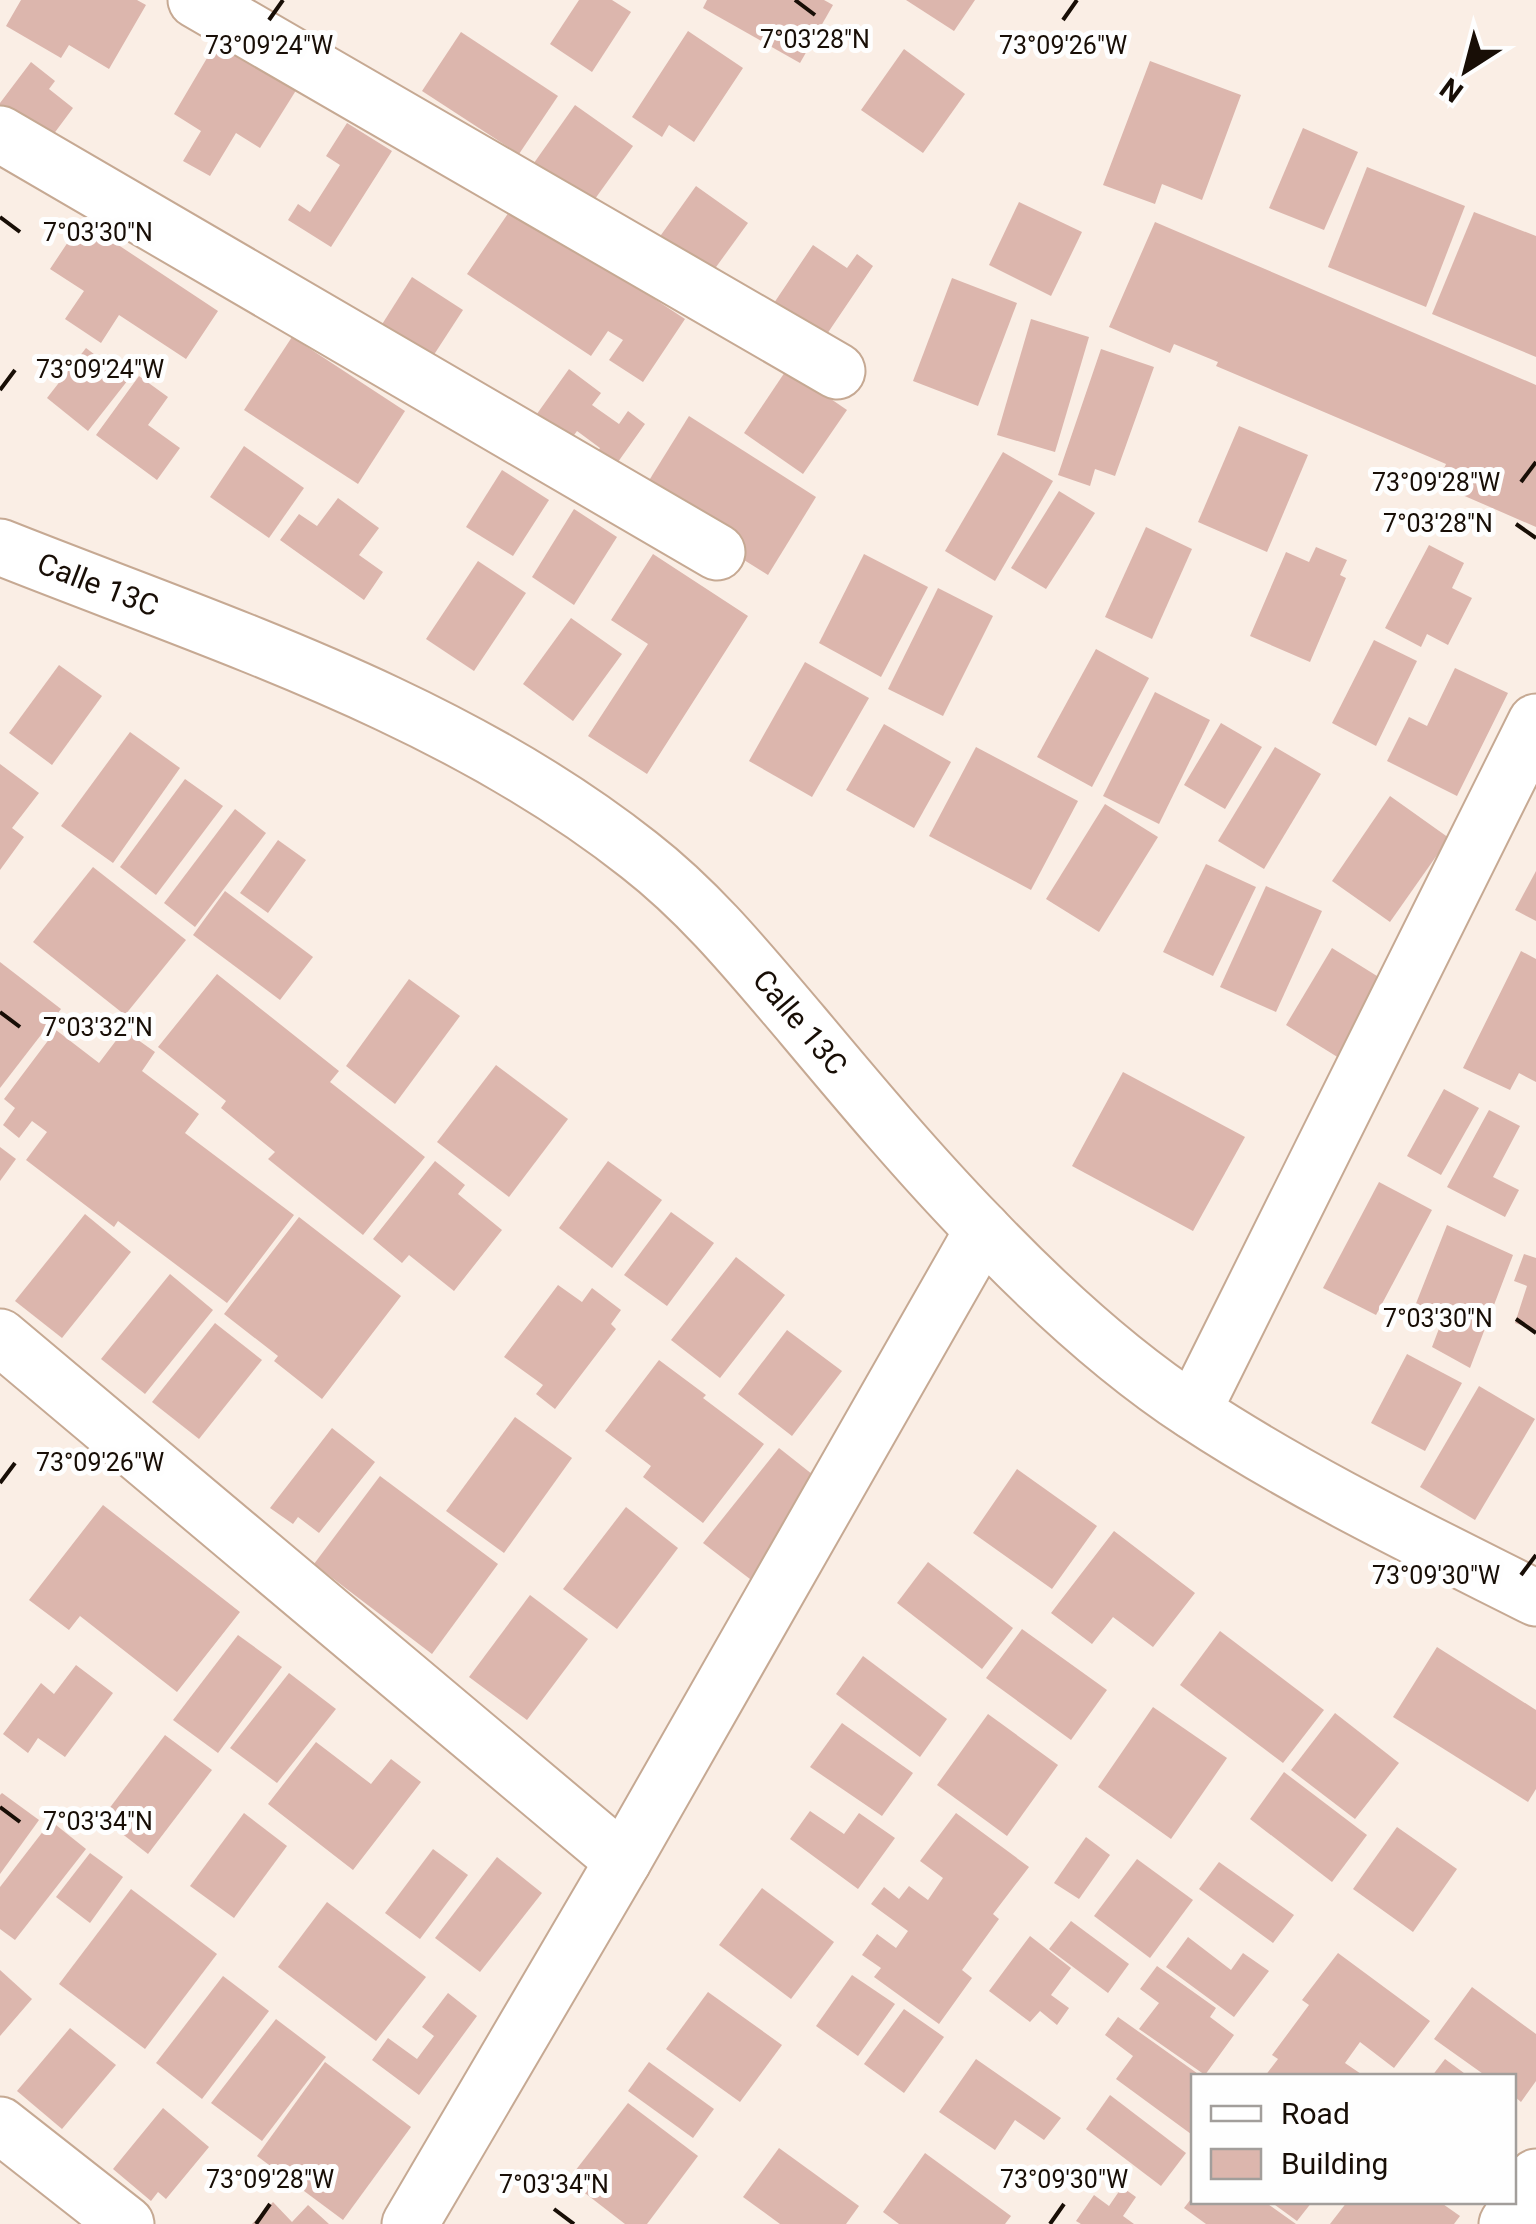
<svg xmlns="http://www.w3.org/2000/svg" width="1536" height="2224" viewBox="0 0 1536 2224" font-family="Roboto,sans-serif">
  <rect width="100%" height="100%" fill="#faeee5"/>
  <!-- building -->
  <g fill="#dcb6ad">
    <path d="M 21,0 L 137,0 L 146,5 L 109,69 L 69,45 L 61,58 L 6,26 Z"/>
    <path d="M 579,0 L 612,0 L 631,12 L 592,72 L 550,44 Z"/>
    <path d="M 707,0 L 824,0 L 833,5 L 800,63 L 703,8 Z"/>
    <path d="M 906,0 L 975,0 L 954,31 Z"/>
    <path d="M 688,31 L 743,68 L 694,142 L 669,125 L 662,137 L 632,117 Z"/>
    <path d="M 461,32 L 558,96 L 519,154 L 422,91 Z"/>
    <path d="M 220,36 L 300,84 L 260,148 L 236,133 L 210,176 L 183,161 L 201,131 L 174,114 Z"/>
    <path d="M 904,49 L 965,94 L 923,153 L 861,110 Z"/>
    <path d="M 1150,61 L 1241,95 L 1202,200 L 1162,184 L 1155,204 L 1103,185 Z"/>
    <path d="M 31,62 L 55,81 L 49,89 L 73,108 L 47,143 L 0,109 L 0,103 Z"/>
    <path d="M 575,105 L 633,146 L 587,210 L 529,170 Z"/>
    <path d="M 347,123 L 392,151 L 331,247 L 288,220 L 298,204 L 310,212 L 340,165 L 326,156 Z"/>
    <path d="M 1303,128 L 1358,152 L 1324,230 L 1269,208 Z"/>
    <path d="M 1367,167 L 1465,206 L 1426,307 L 1328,267 Z"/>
    <path d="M 696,186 L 748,223 L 703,285 L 651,249 Z"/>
    <path d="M 1019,202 L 1082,232 L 1051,296 L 989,265 Z"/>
    <path d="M 513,206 L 685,319 L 643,382 L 609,360 L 623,340 L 608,331 L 591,356 L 467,274 Z"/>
    <path d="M 1474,212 L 1536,236 L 1536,357 L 1432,314 Z"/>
    <path d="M 82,221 L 218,311 L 186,359 L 119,315 L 101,343 L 65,319 L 84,291 L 50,269 Z"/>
    <path d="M 1155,222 L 1536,385 L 1536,527 L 1437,484 L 1446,464 L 1216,366 L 1218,362 L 1174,344 L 1170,353 L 1109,327 Z"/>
    <path d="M 813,245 L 847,268 L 857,254 L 873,266 L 825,337 L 774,303 Z"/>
    <path d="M 412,277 L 463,310 L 424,370 L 374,337 Z"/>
    <path d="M 952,278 L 1017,303 L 978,406 L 913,381 Z"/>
    <path d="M 1031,319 L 1089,337 L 1055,452 L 997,435 Z"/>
    <path d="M 292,337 L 405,411 L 358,484 L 244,410 Z"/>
    <path d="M 86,348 L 128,380 L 88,431 L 47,398 Z"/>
    <path d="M 1101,349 L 1154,367 L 1115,476 L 1095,469 L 1090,486 L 1058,475 Z"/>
    <path d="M 569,369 L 601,393 L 592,405 L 619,424 L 628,411 L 645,424 L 608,476 L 590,462 L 600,448 L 577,431 L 563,450 L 529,425 Z"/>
    <path d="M 787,369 L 847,410 L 803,474 L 744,433 Z"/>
    <path d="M 139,376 L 168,397 L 148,425 L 180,448 L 157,480 L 96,435 Z"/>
    <path d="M 689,416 L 816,497 L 768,575 L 640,495 Z"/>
    <path d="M 1239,426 L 1308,455 L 1267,552 L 1198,522 Z"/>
    <path d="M 244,446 L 304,488 L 269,538 L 210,497 Z"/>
    <path d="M 1003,452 L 1053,481 L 995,581 L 945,551 Z"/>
    <path d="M 502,470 L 549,500 L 513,556 L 466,527 Z"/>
    <path d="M 1059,491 L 1095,513 L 1046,589 L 1011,568 Z"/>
    <path d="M 338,498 L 379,528 L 359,555 L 383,572 L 364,600 L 280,540 L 299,514 L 317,526 Z"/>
    <path d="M 574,509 L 617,537 L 574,605 L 532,577 Z"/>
    <path d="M 1146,527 L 1192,549 L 1152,639 L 1105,617 Z"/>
    <path d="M 1429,545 L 1464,563 L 1452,588 L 1472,598 L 1448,645 L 1427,634 L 1421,647 L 1385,628 Z"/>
    <path d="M 1316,547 L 1347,560 L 1340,575 L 1346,578 L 1310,662 L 1250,636 L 1286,552 L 1309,562 Z"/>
    <path d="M 653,554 L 748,616 L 647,774 L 588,736 L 648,644 L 611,620 Z"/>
    <path d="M 864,554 L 928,587 L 881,677 L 819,643 Z"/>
    <path d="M 478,561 L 526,593 L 474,671 L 426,639 Z"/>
    <path d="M 938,588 L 993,616 L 943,716 L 888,689 Z"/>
    <path d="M 571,618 L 622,654 L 573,721 L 523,684 Z"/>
    <path d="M 1374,640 L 1417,661 L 1376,746 L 1332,723 Z"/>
    <path d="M 1096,649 L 1149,678 L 1092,787 L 1037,757 Z"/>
    <path d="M 805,662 L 869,698 L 812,797 L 749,761 Z"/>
    <path d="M 59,665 L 102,696 L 52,765 L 9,733 Z"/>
    <path d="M 1455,668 L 1508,693 L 1457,796 L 1387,761 L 1409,717 L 1427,726 Z"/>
    <path d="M 1155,692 L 1210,720 L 1159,824 L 1103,796 Z"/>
    <path d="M 1221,723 L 1262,747 L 1225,809 L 1184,785 Z"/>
    <path d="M 884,724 L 951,762 L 914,828 L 846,790 Z"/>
    <path d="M 130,732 L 180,768 L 113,863 L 61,826 Z"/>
    <path d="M 976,747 L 1078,801 L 1031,890 L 929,836 Z"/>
    <path d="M 1275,747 L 1321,774 L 1264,869 L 1218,841 Z"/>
    <path d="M 0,764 L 39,793 L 12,828 L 24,837 L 0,870 Z"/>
    <path d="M 185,779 L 223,806 L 156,895 L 120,867 Z"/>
    <path d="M 1390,796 L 1449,838 L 1390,922 L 1332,881 Z"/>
    <path d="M 1105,804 L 1158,837 L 1099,932 L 1046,899 Z"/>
    <path d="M 235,809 L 266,833 L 195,927 L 164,903 Z"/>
    <path d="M 278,840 L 306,860 L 268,913 L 240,893 Z"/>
    <path d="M 1206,864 L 1256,887 L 1213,976 L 1163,952 Z"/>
    <path d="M 93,867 L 186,940 L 125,1015 L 33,942 Z"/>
    <path d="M 1536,871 L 1536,921 L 1515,910 Z"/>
    <path d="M 1266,886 L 1322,911 L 1276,1012 L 1220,987 Z"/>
    <path d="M 225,891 L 313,957 L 280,1000 L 193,935 Z"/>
    <path d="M 1332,948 L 1385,981 L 1339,1058 L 1286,1025 Z"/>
    <path d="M 1521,951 L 1536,959 L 1536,1082 L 1519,1073 L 1510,1090 L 1463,1068 Z"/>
    <path d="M 0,962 L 61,1009 L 0,1088 Z"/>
    <path d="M 217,974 L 339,1071 L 330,1082 L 425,1157 L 363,1235 L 268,1159 L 275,1152 L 221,1108 L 226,1101 L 158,1047 Z"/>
    <path d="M 409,979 L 460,1016 L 395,1104 L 346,1066 Z"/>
    <path d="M 56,1030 L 99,1063 L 124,1030 L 155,1052 L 142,1071 L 199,1114 L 185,1133 L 294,1215 L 227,1303 L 118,1221 L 114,1227 L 26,1160 L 47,1132 L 32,1121 L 19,1138 L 3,1125 L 15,1108 L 4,1099 Z"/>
    <path d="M 496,1065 L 568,1119 L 509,1197 L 437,1142 Z"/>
    <path d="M 1123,1072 L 1245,1137 L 1193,1231 L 1072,1166 Z"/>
    <path d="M 1444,1089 L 1479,1108 L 1441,1175 L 1407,1156 Z"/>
    <path d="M 1489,1110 L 1520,1126 L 1493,1177 L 1519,1190 L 1505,1217 L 1447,1187 Z"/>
    <path d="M 0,1147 L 16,1159 L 0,1181 Z"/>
    <path d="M 435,1161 L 465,1185 L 458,1194 L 502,1230 L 454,1291 L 409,1255 L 402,1263 L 373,1239 Z"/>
    <path d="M 608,1161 L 662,1200 L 612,1268 L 559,1228 Z"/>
    <path d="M 1379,1182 L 1432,1210 L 1376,1315 L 1323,1288 Z"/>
    <path d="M 671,1212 L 714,1243 L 667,1306 L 624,1275 Z"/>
    <path d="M 85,1214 L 131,1252 L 62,1338 L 15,1301 Z"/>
    <path d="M 299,1217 L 401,1296 L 322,1399 L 274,1361 L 278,1356 L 224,1314 Z"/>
    <path d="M 1447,1225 L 1513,1255 L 1470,1368 L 1432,1347 L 1443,1318 L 1415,1306 Z"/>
    <path d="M 1524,1254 L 1536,1258 L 1536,1330 L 1515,1323 L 1527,1286 L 1514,1281 Z"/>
    <path d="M 736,1257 L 785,1295 L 720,1378 L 671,1340 Z"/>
    <path d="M 170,1274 L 213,1310 L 145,1394 L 101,1359 Z"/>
    <path d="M 558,1285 L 582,1302 L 592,1288 L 621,1310 L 611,1324 L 616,1329 L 555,1409 L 536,1394 L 543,1385 L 504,1357 Z"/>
    <path d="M 215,1323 L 262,1360 L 199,1439 L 152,1402 Z"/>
    <path d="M 787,1330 L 842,1371 L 792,1436 L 738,1394 Z"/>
    <path d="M 1407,1354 L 1462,1383 L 1425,1451 L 1371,1423 Z"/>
    <path d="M 659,1360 L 706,1395 L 703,1398 L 764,1444 L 703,1523 L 643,1477 L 651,1466 L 605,1431 Z"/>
    <path d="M 1479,1386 L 1535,1419 L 1475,1520 L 1420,1487 Z"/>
    <path d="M 515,1417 L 572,1458 L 504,1553 L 446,1511 Z"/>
    <path d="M 332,1428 L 375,1462 L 319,1533 L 298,1517 L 293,1524 L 270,1508 Z"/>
    <path d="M 779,1448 L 841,1497 L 767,1592 L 703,1543 Z"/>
    <path d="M 1017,1469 L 1097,1526 L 1052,1589 L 973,1533 Z"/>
    <path d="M 380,1476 L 498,1564 L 432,1654 L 314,1564 Z"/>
    <path d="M 103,1505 L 240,1612 L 177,1692 L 80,1616 L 69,1630 L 29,1600 Z"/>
    <path d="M 626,1507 L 678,1548 L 617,1629 L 563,1589 Z"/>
    <path d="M 1114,1531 L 1195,1593 L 1153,1647 L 1113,1617 L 1092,1644 L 1051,1613 Z"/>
    <path d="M 928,1562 L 1013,1628 L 982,1669 L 897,1603 Z"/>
    <path d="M 530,1595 L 588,1639 L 527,1720 L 469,1677 Z"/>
    <path d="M 1022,1629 L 1107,1690 L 1071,1740 L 986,1678 Z"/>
    <path d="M 1220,1631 L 1324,1710 L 1283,1763 L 1180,1685 Z"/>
    <path d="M 238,1635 L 282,1667 L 218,1753 L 173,1720 Z"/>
    <path d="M 1437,1647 L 1536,1710 L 1536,1789 L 1528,1802 L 1393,1717 Z"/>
    <path d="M 863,1656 L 947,1719 L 920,1757 L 836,1694 Z"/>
    <path d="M 76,1665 L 113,1693 L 65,1757 L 38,1738 L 28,1753 L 3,1734 L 41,1683 L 54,1694 Z"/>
    <path d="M 289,1673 L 336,1709 L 277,1783 L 230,1748 Z"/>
    <path d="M 1153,1707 L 1227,1758 L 1171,1839 L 1098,1787 Z"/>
    <path d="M 1335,1713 L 1399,1763 L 1355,1819 L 1291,1770 Z"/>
    <path d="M 988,1714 L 1058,1765 L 1007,1836 L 937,1785 Z"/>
    <path d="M 842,1723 L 913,1773 L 882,1816 L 810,1767 Z"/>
    <path d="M 165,1735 L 212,1770 L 148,1854 L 102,1818 Z"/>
    <path d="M 316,1742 L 371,1784 L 391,1759 L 421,1782 L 353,1870 L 268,1804 Z"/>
    <path d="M 1284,1772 L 1367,1835 L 1332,1882 L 1250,1819 Z"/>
    <path d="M 2,1793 L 39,1820 L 0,1874 L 0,1795 Z"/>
    <path d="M 810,1811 L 844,1834 L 859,1813 L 895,1838 L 858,1889 L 790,1839 Z"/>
    <path d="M 244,1813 L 287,1846 L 234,1918 L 190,1886 Z"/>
    <path d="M 956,1813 L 1029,1867 L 993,1914 L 999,1919 L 962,1970 L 972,1978 L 939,2024 L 874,1977 L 881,1968 L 862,1955 L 877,1934 L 896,1948 L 908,1931 L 871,1904 L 884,1887 L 899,1899 L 909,1886 L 928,1900 L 943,1878 L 920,1861 Z"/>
    <path d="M 51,1821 L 86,1849 L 15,1940 L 0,1929 L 0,1887 Z"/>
    <path d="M 1397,1827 L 1457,1869 L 1413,1932 L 1353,1889 Z"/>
    <path d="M 1086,1837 L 1110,1855 L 1079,1899 L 1054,1883 Z"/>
    <path d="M 433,1849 L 468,1875 L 420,1939 L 385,1913 Z"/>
    <path d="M 90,1853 L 123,1877 L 90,1923 L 56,1897 Z"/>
    <path d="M 497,1857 L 542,1893 L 480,1972 L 435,1938 Z"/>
    <path d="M 1137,1859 L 1193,1900 L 1150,1958 L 1094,1916 Z"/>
    <path d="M 1219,1862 L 1294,1915 L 1273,1943 L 1199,1889 Z"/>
    <path d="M 762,1888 L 834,1942 L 791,1999 L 719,1945 Z"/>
    <path d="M 131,1889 L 217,1954 L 145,2049 L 59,1984 Z"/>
    <path d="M 327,1902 L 426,1977 L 376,2041 L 278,1967 Z"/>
    <path d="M 1071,1921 L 1129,1964 L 1108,1993 L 1049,1949 Z"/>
    <path d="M 1030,1936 L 1071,1968 L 1051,1995 L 1069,2008 L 1057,2025 L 1040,2011 L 1030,2022 L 989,1991 Z"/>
    <path d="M 1188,1937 L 1231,1970 L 1243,1953 L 1269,1971 L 1234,2017 L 1166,1967 Z"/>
    <path d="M 1338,1953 L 1430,2021 L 1394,2068 L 1360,2042 L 1345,2063 L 1364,2076 L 1265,2076 L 1278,2059 L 1272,2055 L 1309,2005 L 1302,2000 Z"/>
    <path d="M 1157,1966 L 1216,2008 L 1210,2017 L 1234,2035 L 1205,2075 L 1139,2029 L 1159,2003 L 1140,1989 Z"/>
    <path d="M 0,1970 L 32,1999 L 0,2036 Z"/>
    <path d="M 852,1975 L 895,2004 L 858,2056 L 816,2026 Z"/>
    <path d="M 223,1976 L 269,2011 L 202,2099 L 156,2063 Z"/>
    <path d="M 1472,1987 L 1536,2034 L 1536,2081 L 1521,2102 L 1514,2096 L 1514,2076 L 1486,2076 L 1434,2039 Z"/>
    <path d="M 708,1992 L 782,2045 L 740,2102 L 666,2049 Z"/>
    <path d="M 448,1993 L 477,2016 L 419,2095 L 372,2060 L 388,2038 L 417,2059 L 434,2036 L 422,2027 Z"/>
    <path d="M 904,2009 L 944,2037 L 904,2093 L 864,2064 Z"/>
    <path d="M 1118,2017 L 1201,2076 L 1194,2076 L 1194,2130 L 1191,2134 L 1116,2079 L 1133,2056 L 1105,2035 Z"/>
    <path d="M 276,2019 L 326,2057 L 262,2141 L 211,2103 Z"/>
    <path d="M 70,2028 L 116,2065 L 62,2129 L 17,2091 Z"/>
    <path d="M 976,2059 L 1061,2118 L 1044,2140 L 1015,2120 L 995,2150 L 939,2112 Z"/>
    <path d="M 1445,2059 L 1468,2076 L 1432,2076 Z"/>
    <path d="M 325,2062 L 411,2127 L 343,2220 L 257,2156 Z"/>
    <path d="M 649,2062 L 714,2109 L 693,2138 L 628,2091 Z"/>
    <path d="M 1110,2095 L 1186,2153 L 1161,2186 L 1086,2129 Z"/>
    <path d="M 628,2103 L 698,2156 L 647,2224 L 625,2224 L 568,2180 Z"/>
    <path d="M 163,2108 L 209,2147 L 166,2199 L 158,2192 L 151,2201 L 113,2169 Z"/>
    <path d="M 779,2148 L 859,2206 L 846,2224 L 780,2224 L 743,2197 Z"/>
    <path d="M 925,2153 L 1011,2216 L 1005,2224 L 899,2224 L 883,2212 Z"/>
    <path d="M 1122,2187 L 1136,2197 L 1123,2216 L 1134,2224 L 1081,2224 L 1076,2221 L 1094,2195 L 1109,2206 Z"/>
    <path d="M 1194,2195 L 1194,2202 L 1265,2202 L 1296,2224 L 1206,2224 L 1184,2208 Z"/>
    <path d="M 273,2202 L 292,2222 L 308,2205 L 329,2224 L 252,2224 Z"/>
    <path d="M 1271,2202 L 1312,2202 L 1297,2221 Z"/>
    <path d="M 1347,2202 L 1440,2202 L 1460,2216 L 1454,2224 L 1330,2224 Z"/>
  </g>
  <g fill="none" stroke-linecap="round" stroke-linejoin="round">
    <defs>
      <g id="minor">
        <path d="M 196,0 L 837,371"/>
        <path d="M 0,134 L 717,552"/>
        <path id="s1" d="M 0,547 C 219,634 452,707 639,855 C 702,904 751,965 803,1026 C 860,1094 917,1162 979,1226 C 1043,1293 1116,1361 1194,1412 C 1302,1483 1421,1540 1536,1598"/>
        <path d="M 0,1337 L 623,1861"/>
        <path d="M 1193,1411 L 1536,722"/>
        <path d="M 0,2125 L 126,2224"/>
        <path d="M 410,2224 L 623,1861 L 983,1230"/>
        <path d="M 1507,2224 L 1536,2177"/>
      </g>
    </defs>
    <!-- minor casing -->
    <use href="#minor" stroke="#c6a993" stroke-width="59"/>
    <!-- minor -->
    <use href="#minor" stroke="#fff" stroke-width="55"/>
  </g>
  <!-- ticks -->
  <path fill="none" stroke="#180e06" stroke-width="4" d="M 795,0 L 815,15M 269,20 L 283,0M 1063,20 L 1077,0M 0,217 L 20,232M 0,390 L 15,370M 1521,482 L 1536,462M 1516,524 L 1536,538M 0,1012 L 20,1027M 1516,1319 L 1536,1333M 0,1483 L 15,1463M 1521,1575 L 1536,1555M 0,1807 L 20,1822M 554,2209 L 574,2224M 256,2224 L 270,2204M 1050,2224 L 1064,2204"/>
  <g text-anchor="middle" stroke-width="10" stroke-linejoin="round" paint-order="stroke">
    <!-- street labels -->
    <g font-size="30" fill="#180e06" stroke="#fefefe">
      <text dy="10" stroke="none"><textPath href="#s1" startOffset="105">Calle 13C</textPath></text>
      <text dy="10" stroke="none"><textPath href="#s1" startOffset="945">Calle 13C</textPath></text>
    </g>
  </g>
  <g font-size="25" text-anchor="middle" fill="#180e06" stroke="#fefefe" stroke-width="10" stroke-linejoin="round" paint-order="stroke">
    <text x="815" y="48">7°03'28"N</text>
    <text x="1063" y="54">73°09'26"W</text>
    <text x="269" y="54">73°09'24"W</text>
    <text x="98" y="241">7°03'30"N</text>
    <text x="100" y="378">73°09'24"W</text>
    <text x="1436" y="491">73°09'28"W</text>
    <text x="1438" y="532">7°03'28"N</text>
    <text x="98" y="1036">7°03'32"N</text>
    <text x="1438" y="1327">7°03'30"N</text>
    <text x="100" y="1471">73°09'26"W</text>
    <text x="1436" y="1584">73°09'30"W</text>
    <text x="98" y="1830">7°03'34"N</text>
    <text x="270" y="2188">73°09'28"W</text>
    <text x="1064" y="2188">73°09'30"W</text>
    <text x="554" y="2193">7°03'34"N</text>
  </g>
  <!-- legend -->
  <rect x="1191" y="2074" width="325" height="130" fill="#fefefe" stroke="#a29e9b" stroke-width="2.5"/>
  <rect x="1211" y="2106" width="50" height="15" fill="#ffffff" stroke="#a29e9b" stroke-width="2.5"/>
  <text x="1281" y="2124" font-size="30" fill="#180e06">Road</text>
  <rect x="1211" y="2149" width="50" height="30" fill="#dcb6ad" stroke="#a29e9b" stroke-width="2.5"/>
  <text x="1281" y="2174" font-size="30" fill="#180e06">Building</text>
  <!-- north arrow -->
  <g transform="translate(1466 70) rotate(216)" stroke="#fefefe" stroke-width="8" paint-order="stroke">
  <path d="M0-8L18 38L0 25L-18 38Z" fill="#180e06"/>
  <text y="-15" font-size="28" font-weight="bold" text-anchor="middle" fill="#180e06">N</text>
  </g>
</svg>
